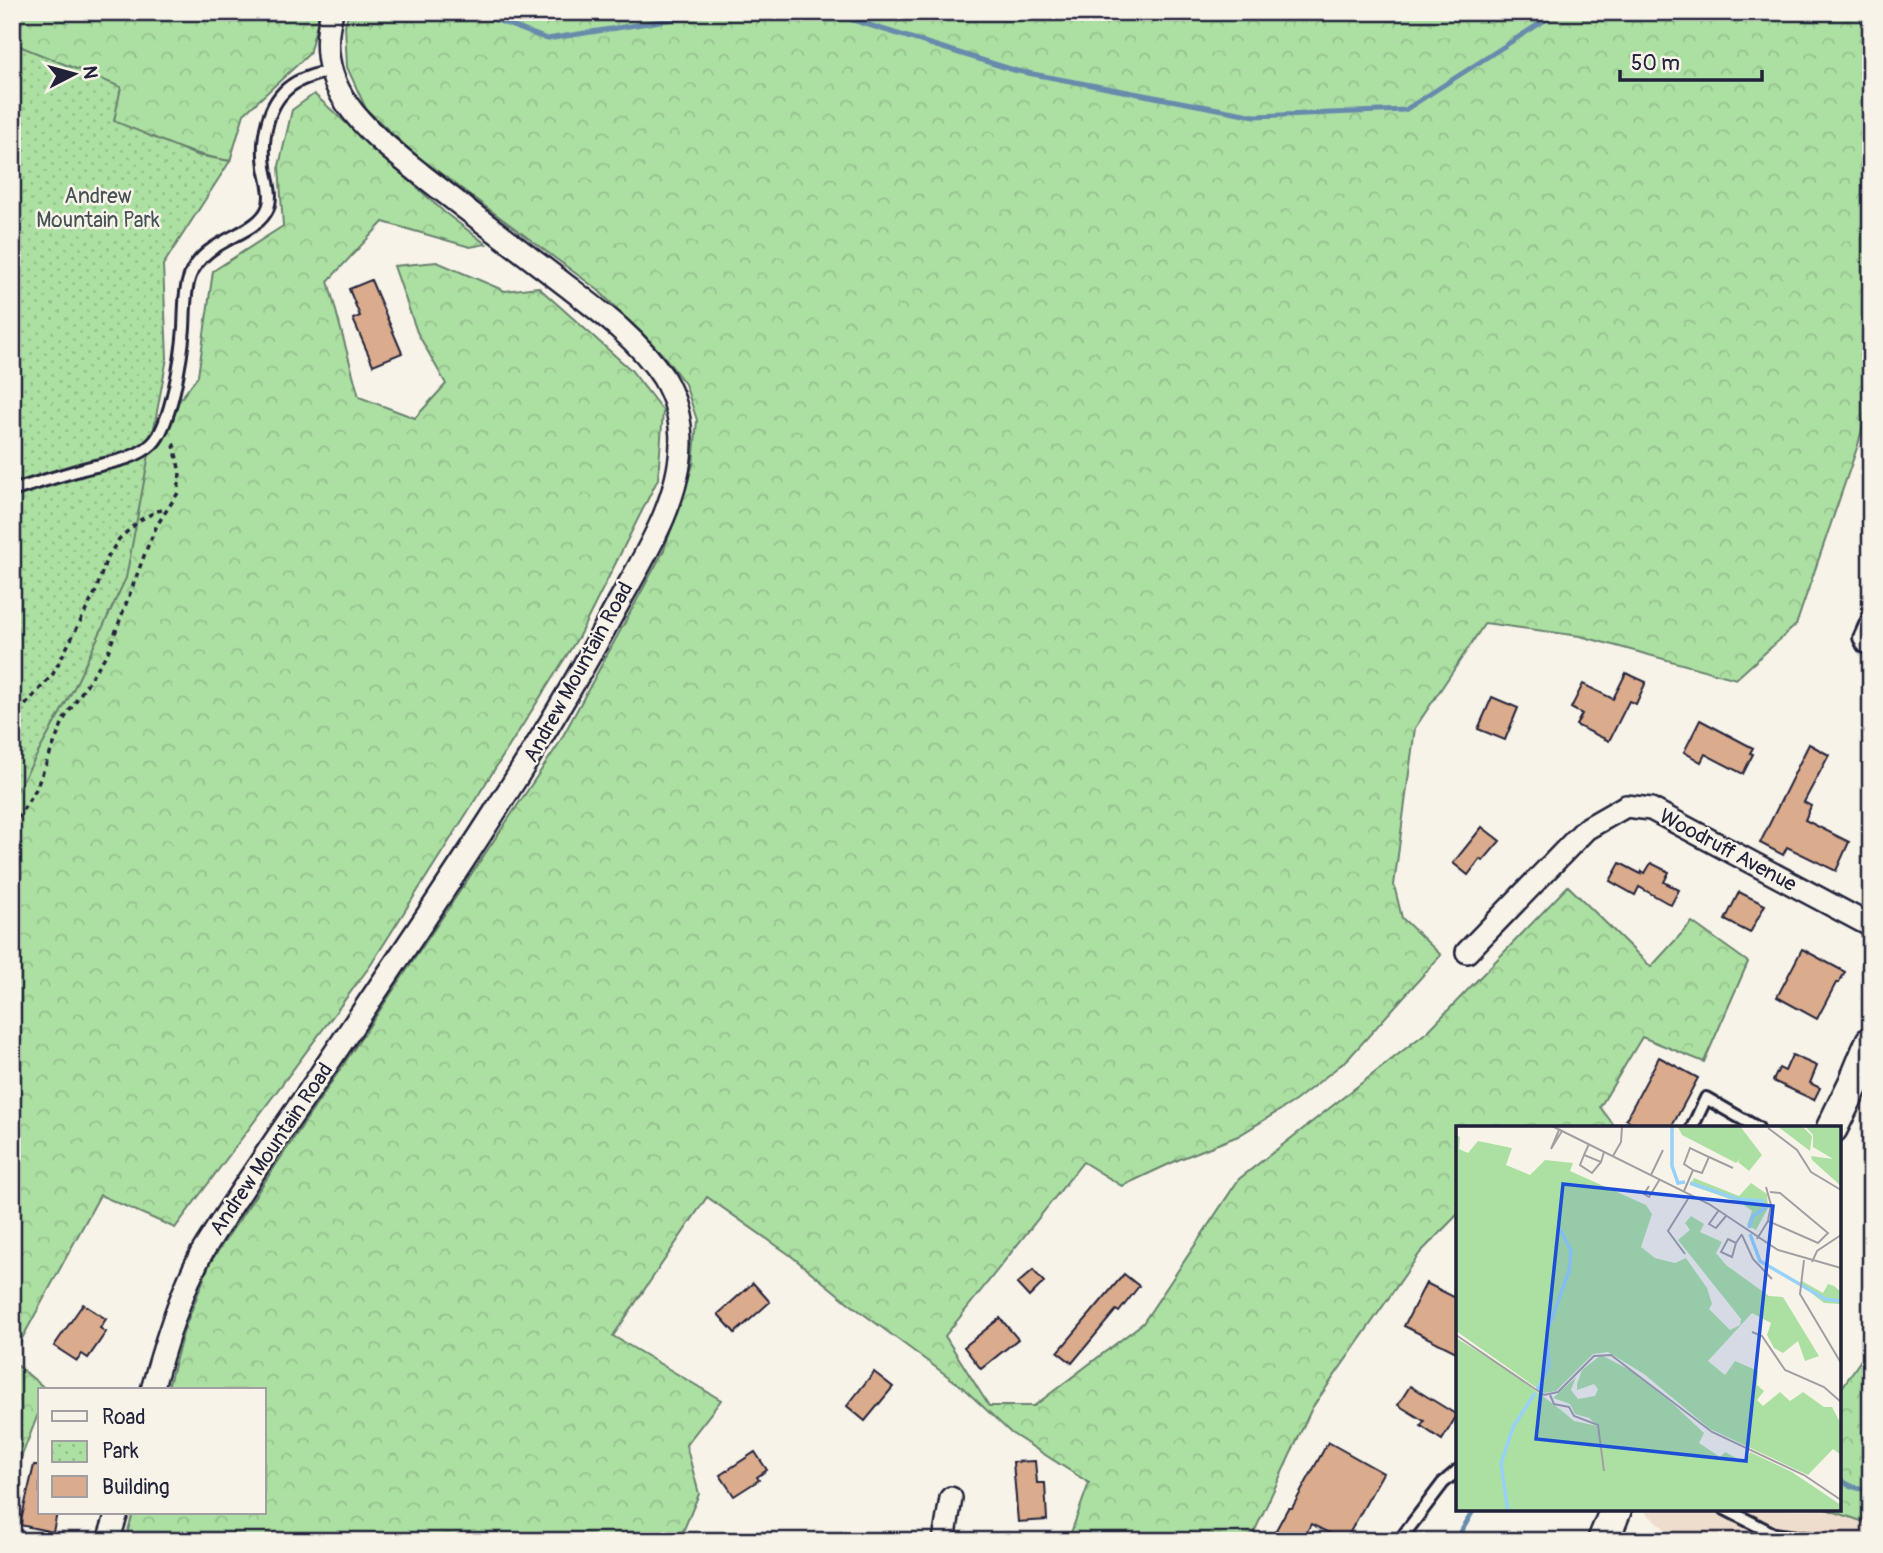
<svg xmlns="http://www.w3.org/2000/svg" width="1883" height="1553" viewBox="0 0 1883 1553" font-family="Pangolin,sans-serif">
  <defs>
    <pattern id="forest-crowns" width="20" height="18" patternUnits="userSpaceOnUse" patternTransform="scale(1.75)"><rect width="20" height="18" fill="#ace0a2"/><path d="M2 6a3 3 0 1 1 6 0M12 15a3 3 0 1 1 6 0" fill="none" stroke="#94c08c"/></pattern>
    <pattern id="park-dots" width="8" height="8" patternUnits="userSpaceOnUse" patternTransform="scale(1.75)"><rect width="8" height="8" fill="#ace0a2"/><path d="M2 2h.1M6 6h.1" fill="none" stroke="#94c08c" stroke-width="1.8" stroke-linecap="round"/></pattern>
  </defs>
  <rect width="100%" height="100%" fill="#f7f3e8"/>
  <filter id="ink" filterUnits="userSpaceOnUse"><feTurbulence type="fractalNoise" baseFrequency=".0143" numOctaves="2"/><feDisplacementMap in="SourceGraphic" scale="14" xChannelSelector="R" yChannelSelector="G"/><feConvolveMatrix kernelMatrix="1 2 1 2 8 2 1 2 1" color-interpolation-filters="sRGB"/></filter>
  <g filter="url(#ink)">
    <!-- built -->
    <path fill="#edc" d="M 1839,1389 L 1871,1395 L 1871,1541 L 1679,1541 L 1645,1512 L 1646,1509 L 1839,1509 Z"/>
    <!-- forest -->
    <g fill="url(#forest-crowns)" stroke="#67816e" stroke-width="2">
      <path d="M 12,12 L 320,12 L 309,54 L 244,114 L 230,161 C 152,148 82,104 12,69 Z"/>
      <path d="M 349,12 L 1871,12 L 1871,394 L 1858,445 L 1796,625 L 1736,679 L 1580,636 L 1485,623 L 1415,728 L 1394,885 L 1402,918 L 1441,955 L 1348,1059 L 1295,1101 L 1238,1136 L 1180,1159 L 1122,1186 L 1083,1162 L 945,1336 L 989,1406 L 1034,1406 L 1143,1323 L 1239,1179 L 1428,1031 L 1568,886 L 1651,967 L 1692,922 L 1748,962 L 1704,1062 L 1642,1037 L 1600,1107 L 1616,1128 L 1458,1128 L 1458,1214 L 1420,1253 L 1312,1408 L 1250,1541 L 1068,1541 L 1089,1483 L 1011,1433 L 961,1386 L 850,1304 L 790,1255 L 707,1197 L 613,1336 L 721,1400 L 686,1445 L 699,1494 L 679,1541 L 125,1541 L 133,1513 L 264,1513 L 264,1390 L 167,1390 L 184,1330 L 210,1263 L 558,745 L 664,550 L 693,465 L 697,420 L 685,384 L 663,355 L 598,290 L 412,152 L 366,109 L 347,67 L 345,25 Z"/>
      <path d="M 314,94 L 444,212 L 486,244 L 470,247 L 383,222 L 328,281 L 359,397 L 415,418 L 446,384 L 417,332 L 394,266 L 437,262 L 505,291 L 538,287 L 631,370 L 663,411 L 658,479 L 579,636 L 370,966 L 175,1228 L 100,1195 L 12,1357 L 12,513 L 121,477 L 198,376 L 213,271 L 283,226 L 279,166 L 292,110 Z"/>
      <path d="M 1871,1345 L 1871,1524 L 1870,1524 L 1826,1509 L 1839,1509 L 1839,1392 Z"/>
      <path d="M 12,1361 L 47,1390 L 40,1390 L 40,1409 L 12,1481 Z"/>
    </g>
    <!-- park -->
    <path fill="url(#park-dots)" stroke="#67816e" stroke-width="2" d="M 12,43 L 121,87 L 114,121 L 196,155 L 230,161 L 163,265 L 167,358 L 126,578 L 74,688 L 12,800 Z"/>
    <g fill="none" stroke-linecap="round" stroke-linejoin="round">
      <!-- stream -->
      <g stroke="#688bac" stroke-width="5">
        <path d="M 475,12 L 547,39 L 718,12"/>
        <path d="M 827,12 L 1017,71 L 1255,116 L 1405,110 L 1556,13"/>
        <path d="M 1839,1477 C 1846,1487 1860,1489 1871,1490"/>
        <path d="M 1456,1541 L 1474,1509"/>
      </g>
    </g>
    <!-- building -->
    <g fill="#daab8c" stroke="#22223b" stroke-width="2">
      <path d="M 371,280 L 402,353 L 373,365 L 353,319 L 360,316 L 349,289 Z"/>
      <path d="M 1626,673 L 1646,682 L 1636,704 L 1629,701 L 1609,741 L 1576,725 L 1582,714 L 1571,708 L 1583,684 L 1613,699 Z"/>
      <path d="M 1492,697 L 1518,708 L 1505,740 L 1478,729 Z"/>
      <path d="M 1700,720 L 1753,748 L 1750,753 L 1753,754 L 1743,774 L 1705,754 L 1701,762 L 1684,752 Z"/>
      <path d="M 1809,744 L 1829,755 L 1804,802 L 1811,806 L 1805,820 L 1849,842 L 1836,871 L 1787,847 L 1783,855 L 1760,843 Z"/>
      <path d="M 1482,827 L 1500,841 L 1483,861 L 1480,859 L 1468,875 L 1453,863 Z"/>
      <path d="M 1620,863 L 1641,874 L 1642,871 L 1645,873 L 1651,863 L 1669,872 L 1664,882 L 1679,890 L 1671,905 L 1639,887 L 1635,895 L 1610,881 Z"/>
      <path d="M 1739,892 L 1765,905 L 1750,933 L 1725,920 Z"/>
      <path d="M 1802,949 L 1845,972 L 1839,983 L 1836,983 L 1817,1019 L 1777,997 Z"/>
      <path d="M 1792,1055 L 1817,1066 L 1810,1083 L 1820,1088 L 1814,1100 L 1773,1081 L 1779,1068 L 1785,1071 Z"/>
      <path d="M 1659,1057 L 1698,1078 L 1671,1128 L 1642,1128 L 1626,1119 Z"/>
      <path d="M 1033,1270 L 1044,1282 L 1029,1297 L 1017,1284 Z"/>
      <path d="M 1124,1274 L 1139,1286 L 1119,1312 L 1116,1310 L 1072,1363 L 1058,1352 Z"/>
      <path d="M 753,1283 L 770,1302 L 735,1333 L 718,1314 Z"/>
      <path d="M 1426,1283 L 1458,1299 L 1458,1353 L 1404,1326 Z"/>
      <path d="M 83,1304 L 106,1319 L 100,1328 L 106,1332 L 88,1358 L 82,1354 L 77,1361 L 54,1346 Z"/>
      <path d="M 1000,1318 L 1018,1339 L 981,1369 L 964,1347 Z"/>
      <path d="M 874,1372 L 893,1387 L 865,1421 L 847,1406 Z"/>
      <path d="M 1410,1386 L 1457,1415 L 1442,1440 L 1421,1426 L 1424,1421 L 1398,1405 Z"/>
      <path d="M 1328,1442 L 1383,1473 L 1345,1541 L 1311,1524 L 1302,1541 L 1270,1541 L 1288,1508 L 1292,1508 Z"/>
      <path d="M 755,1452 L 767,1470 L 757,1477 L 759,1480 L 734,1496 L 720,1475 Z"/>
      <path d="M 1035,1461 L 1037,1483 L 1045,1483 L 1047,1520 L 1018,1522 L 1013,1462 Z"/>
      <path d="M 34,1465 L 40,1465 L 40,1513 L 57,1513 L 53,1532 L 20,1525 Z"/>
    </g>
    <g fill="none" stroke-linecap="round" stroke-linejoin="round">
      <defs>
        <g id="lane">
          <path d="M 12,491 C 36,483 59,476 83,469 C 106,463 135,460 152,444 C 171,426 182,355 184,328 C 185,311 184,292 190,276 C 205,237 256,237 268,208 C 273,195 267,180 265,167 C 261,139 267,102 292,85 C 303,77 319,74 331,70"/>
          <path d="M 1871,611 L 1859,638 L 1863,646 L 1871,650"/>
          <path d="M 1692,1128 L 1706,1098 L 1758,1128"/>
          <path d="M 1725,1509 L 1774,1534 L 1775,1541"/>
          <path d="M 1774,1534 L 1826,1541"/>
          <path d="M 1399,1541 L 1443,1483 L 1458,1470"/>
        </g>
        <g id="street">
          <path d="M 1467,952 L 1586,829 L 1626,806 L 1651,809 L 1871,926"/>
          <path d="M 152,1390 C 165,1344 179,1297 201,1254 C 237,1195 277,1138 316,1081 C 419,927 525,776 613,613 C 641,561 680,504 681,443 C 681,420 675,397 663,377 C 638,339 598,310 563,283 C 516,247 468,211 422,175 C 370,133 310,90 332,12"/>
          <path d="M 108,1541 L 117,1513"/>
          <path d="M 944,1541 L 951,1498"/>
        </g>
        <g id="secondary">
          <path d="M 1832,1128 L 1854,1083 L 1871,1042"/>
          <path d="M 1603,1541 L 1616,1509"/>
        </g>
      </defs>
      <!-- lane casing -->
      <use href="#lane" stroke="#22223b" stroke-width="16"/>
      <!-- street casing -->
      <use href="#street" stroke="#22223b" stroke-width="26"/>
      <!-- secondary casing -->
      <use href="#secondary" stroke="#22223b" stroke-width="35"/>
      <!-- path -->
      <g stroke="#22223b" stroke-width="3.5" stroke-dasharray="5 5" stroke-linecap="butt">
        <path d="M 12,720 L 53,674 L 96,591 L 106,560 L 119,539 L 140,520 L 157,511 L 167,509"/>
        <path d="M 12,827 L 36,789 L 64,719 L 108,652 L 147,548 L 157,525 L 178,493 L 180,473 L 174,445 L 171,442"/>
      </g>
      <!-- lane -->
      <use href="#lane" stroke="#f7f3e8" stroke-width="10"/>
      <!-- street -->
      <use href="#street" stroke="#f7f3e8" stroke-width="21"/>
      <!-- secondary -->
      <use href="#secondary" stroke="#f7f3e8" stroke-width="30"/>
    </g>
  </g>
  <g text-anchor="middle" stroke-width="5" stroke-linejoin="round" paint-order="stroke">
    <!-- park labels -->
    <g font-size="21" fill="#445255" stroke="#f7f3e8">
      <text x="98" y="203">Andrew<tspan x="98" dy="24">Mountain Park</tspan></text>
    </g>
    <!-- street labels -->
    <g font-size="21" fill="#22223b" stroke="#f7f3e8">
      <text transform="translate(578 672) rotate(-61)" y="7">Andrew Mountain Road</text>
      <text transform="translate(1728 850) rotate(28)" y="7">Woodruff Avenue</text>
      <text transform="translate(271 1149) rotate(-56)" y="7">Andrew Mountain Road</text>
    </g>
  </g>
  <!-- overview -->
  <g transform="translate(1456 1126)">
    <rect width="385" height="385" fill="#f7f3e8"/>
    <path d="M 349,0 L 385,0 L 385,60 L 356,34 L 355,30 L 377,33 L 357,21 L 357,9 ZM 0,9 L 4,11 L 3,23 L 12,27 L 22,15 L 56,22 L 50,39 L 74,49 L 89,34 L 117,37 L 114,45 L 190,79 L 196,88 L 185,121 L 199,132 L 219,137 L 230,132 L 251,162 L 256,178 L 253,183 L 274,204 L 284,199 L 285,193 L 222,114 L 234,104 L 229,97 L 235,90 L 248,98 L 244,106 L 266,116 L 260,127 L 270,139 L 313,170 L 327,171 L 363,230 L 349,235 L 342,215 L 327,227 L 318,222 L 311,209 L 315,197 L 296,187 L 252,235 L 269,249 L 279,235 L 302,245 L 301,259 L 308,265 L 301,274 L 307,280 L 324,266 L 334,275 L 347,266 L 368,281 L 376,281 L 385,298 L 385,329 L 377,323 L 352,349 L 254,303 L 188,248 L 152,226 L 137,228 L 100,265 L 88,267 L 0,205 ZM 238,52 L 283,70 L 295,57 L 311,68 L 312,82 L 300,104 L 291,99 L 296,85 L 285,77 L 234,59 ZM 346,155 L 367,167 L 372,158 L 378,160 L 385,166 L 385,178 L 368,177 L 346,160 ZM 0,212 L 48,241 L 105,284 L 84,321 L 82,385 L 0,385 ZM 145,229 L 174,244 L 216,277 L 248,307 L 243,317 L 264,331 L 269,326 L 290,337 L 294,326 L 336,346 L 385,379 L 384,385 L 143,385 L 146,304 L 133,292 L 119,288 L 114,278 L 97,272 L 120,251 L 115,264 L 122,273 L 139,270 L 142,263 L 138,258 L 121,264 L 121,258 L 126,244 Z" fill="#ace0a2"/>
    <path d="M 105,284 L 118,295 L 160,304 L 272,385 L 52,385 L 71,348 L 67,346 Z" fill="#ace0a2"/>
    <path d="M 284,0 L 306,29 L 293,45 L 282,36 L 285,32 L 280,37 L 226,9 L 222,1 ZM 321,0 L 346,0 L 356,10 L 354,25 Z" fill="#ace0a2"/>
    <path fill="none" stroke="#97d1f7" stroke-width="3.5" d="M 216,0 L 216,40 L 222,57 L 229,56M 234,57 L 281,73 L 306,75 L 308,83 L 297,90 L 293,102M 294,108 L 304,135 L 369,173 L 385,175M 81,264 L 93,240 L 91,206 L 113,145 L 115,125 L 104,103M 52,385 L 45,338 L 57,301 L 79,267"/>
    <path fill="none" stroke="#a29fa3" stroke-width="2" d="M 96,0 L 253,78 L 322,124 L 385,142M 312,2 L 341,24 L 355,46 L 385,64M 103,4 L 95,23 L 106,5M 133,18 L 128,29 L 145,36 L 148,26M 128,29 L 124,39 L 136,47 L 145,36M 157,30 L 165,16 L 166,0M 253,31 L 277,42M 195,49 L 207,24M 193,60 L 188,68 L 193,71 L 204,53M 310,61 L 315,79 L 312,95M 228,65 L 237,44 L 246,47 L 253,31 L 234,22 L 228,38 L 237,44M 263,84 L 253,98 L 260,102 L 270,90M 286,109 L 297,133 L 316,153M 301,113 L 312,95 L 362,117 L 372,107 L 324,67 L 314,66M 280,117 L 276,131 L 265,126 L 272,113 L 280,117 L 286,108M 229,128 L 212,105 L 235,68M 348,134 L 344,168 L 385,237M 356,136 L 361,125 L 385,109M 296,206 L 306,210 L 329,244 L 368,261 L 385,276M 0,209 L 88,269 L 102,266 L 138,230 L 155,229 L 256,306 L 348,349 L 385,374M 94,269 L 98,278 L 113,281 L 118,290 L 142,299 L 148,345"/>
    <path fill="#1d4ed8" fill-opacity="0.15" stroke="#1d4ed8" stroke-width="3.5" d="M 107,58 L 317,80 L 290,335 L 80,313 Z"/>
    <rect width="385" height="385" fill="none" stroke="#22223b" stroke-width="3.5"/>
  </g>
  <!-- margin -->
  <rect width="1883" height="1553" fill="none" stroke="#f7f3e8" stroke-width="42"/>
  <rect x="21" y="21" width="1841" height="1511" fill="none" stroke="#22223b" stroke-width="2.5" filter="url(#ink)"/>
  <!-- legend -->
  <rect x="38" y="1388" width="228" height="126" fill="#f7f3e8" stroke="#a29fa3" stroke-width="2"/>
  <rect x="52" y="1411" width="35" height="10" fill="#f7f3e8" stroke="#a29fa3" stroke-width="2"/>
  <text x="102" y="1424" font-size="21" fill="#22223b">Road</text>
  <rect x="52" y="1441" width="35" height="21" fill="url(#park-dots)" stroke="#a29fa3" stroke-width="2"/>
  <text x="102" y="1458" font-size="21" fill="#22223b">Park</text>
  <rect x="52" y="1476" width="35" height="21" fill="#daab8c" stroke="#a29fa3" stroke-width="2"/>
  <text x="102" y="1494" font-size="21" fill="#22223b">Building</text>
  <!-- north arrow -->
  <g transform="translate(74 74) rotate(84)" stroke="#f7f3e8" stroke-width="5" paint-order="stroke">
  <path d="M0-5L12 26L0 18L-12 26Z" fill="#22223b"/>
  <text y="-10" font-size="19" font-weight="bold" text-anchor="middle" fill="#22223b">N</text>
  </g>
  <!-- scale -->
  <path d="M1620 70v10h142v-10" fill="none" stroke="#22223b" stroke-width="3.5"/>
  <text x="1631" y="70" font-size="21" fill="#22223b" stroke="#f7f3e8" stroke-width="5" paint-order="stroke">50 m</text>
</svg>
